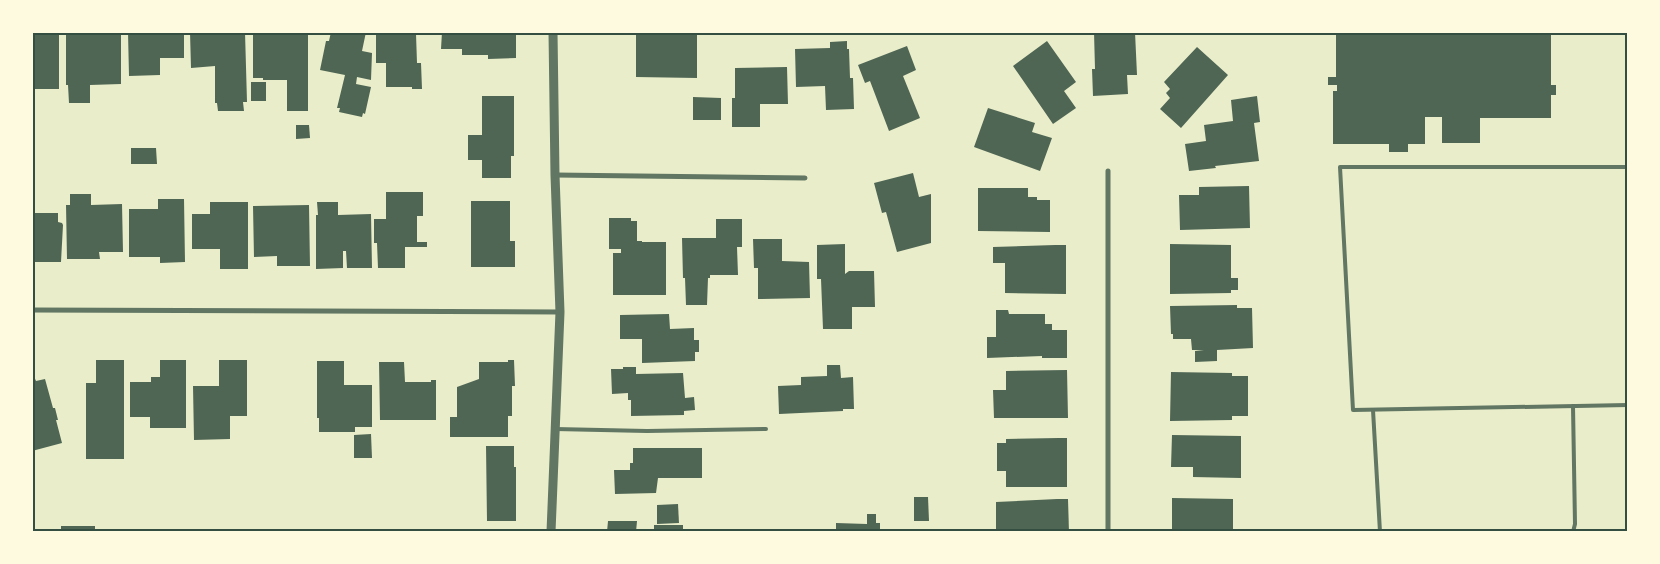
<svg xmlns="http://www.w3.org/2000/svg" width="1660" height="564" viewBox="0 0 1660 564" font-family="'Asap Condensed',sans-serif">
  <rect width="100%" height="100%" fill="#e9edc9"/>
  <!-- building -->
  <g fill="#4f6655">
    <rect x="32" y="32" width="27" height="57"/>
    <path d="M 66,32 L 121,32 L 121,84 L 90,85 L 90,103 L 69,103 L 68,85 L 66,85 Z"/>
    <path d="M 128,32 L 184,32 L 184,58 L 160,58 L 160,75 L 129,76 Z"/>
    <path d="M 190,32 L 245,32 L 247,102 L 243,102 L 244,111 L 218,111 L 217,103 L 215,103 L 215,66 L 191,68 Z"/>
    <path d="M 308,32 L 308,111 L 287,111 L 287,80 L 263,80 L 263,78 L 253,78 L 253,33 Z"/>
    <path d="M 331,32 L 366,32 L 362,51 L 372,53 L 371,80 L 357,77 L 356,84 L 371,87 L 365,114 L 363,113 L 362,117 L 339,112 L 340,108 L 337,108 L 345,75 L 320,70 L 326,41 L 329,41 Z"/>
    <path d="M 376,32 L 404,32 L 404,35 L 416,34 L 417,63 L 421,63 L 422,89 L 412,89 L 412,87 L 386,87 L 386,63 L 376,63 Z"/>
    <path d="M 442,32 L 516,33 L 516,58 L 488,59 L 488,55 L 462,55 L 462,49 L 441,49 Z"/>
    <path d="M 636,32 L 697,32 L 697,78 L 636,77 Z"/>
    <path d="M 1094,32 L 1135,32 L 1137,75 L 1127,75 L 1128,94 L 1093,96 L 1092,69 L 1095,69 Z"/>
    <path d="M 1336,32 L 1551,32 L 1551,85 L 1556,85 L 1556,95 L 1551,95 L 1551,118 L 1480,118 L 1480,143 L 1442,143 L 1442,117 L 1425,117 L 1425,144 L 1408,144 L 1408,152 L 1389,152 L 1389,144 L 1333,144 L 1333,91 L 1337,91 L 1337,85 L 1328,85 L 1328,77 L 1336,77 Z"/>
    <path d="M 847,41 L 847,49 L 849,49 L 850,78 L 853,78 L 854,109 L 826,110 L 825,86 L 796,87 L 795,49 L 830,48 L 830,42 Z"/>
    <path d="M 1047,41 L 1076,82 L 1064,91 L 1076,108 L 1053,124 L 1013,66 Z"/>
    <path d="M 907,46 L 916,70 L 903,76 L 920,118 L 889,131 L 870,81 L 865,83 L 858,65 Z"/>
    <path d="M 1197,47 L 1228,75 L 1181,128 L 1160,109 L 1170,98 L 1166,93 L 1170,89 L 1164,82 Z"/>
    <path d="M 787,67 L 788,104 L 760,104 L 760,127 L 732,127 L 732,98 L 735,98 L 735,68 Z"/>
    <rect x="251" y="82" width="15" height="19"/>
    <path d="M 482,96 L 514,96 L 514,156 L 511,156 L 511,178 L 482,178 L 482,160 L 468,160 L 468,135 L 482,135 Z"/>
    <path d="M 1257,96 L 1260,122 L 1254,123 L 1259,161 L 1215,166 L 1216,168 L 1189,171 L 1185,144 L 1206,141 L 1204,125 L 1233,121 L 1231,100 Z"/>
    <path d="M 693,97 L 721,98 L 721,120 L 693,120 Z"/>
    <path d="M 988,108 L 1035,123 L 1032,132 L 1052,138 L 1040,171 L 974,147 Z"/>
    <path d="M 296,125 L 309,125 L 310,138 L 296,139 Z"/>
    <path d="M 131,148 L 156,148 L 157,164 L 131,164 Z"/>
    <path d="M 913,173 L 919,197 L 931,194 L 931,243 L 897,252 L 886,212 L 882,213 L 874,183 Z"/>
    <path d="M 1249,186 L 1250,228 L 1180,230 L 1179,195 L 1199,195 L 1199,187 Z"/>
    <path d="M 978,188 L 1028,188 L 1028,197 L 1037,197 L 1037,200 L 1050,200 L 1050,232 L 978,231 Z"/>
    <path d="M 386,192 L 423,192 L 423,216 L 417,216 L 417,242 L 427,242 L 427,247 L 405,247 L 405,268 L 378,268 L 377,243 L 374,243 L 374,219 L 386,219 Z"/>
    <path d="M 70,194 L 91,194 L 91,205 L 122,204 L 123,252 L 99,252 L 100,259 L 67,259 L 66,205 L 70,205 Z"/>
    <path d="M 158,199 L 184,199 L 185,262 L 160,263 L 160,257 L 129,257 L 129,209 L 158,209 Z"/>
    <path d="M 471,201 L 510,201 L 510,241 L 515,241 L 515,267 L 471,267 Z"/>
    <path d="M 210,202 L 248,202 L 248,269 L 220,269 L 220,249 L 192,249 L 192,214 L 210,214 Z"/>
    <path d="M 317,202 L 338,202 L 338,215 L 371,214 L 372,268 L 347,268 L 346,251 L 343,251 L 343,268 L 316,269 L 316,215 L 318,215 Z"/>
    <path d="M 309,205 L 310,266 L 277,266 L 277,256 L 254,257 L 253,206 Z"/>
    <path d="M 32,213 L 58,213 L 58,222 L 62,223 L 63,225 L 61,262 L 32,262 Z"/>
    <path d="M 609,218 L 631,218 L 631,221 L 637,221 L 637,241 L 642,241 L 642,242 L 666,242 L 666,295 L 613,295 L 613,253 L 621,253 L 621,249 L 609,249 Z"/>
    <path d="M 716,219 L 742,219 L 742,247 L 737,247 L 738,275 L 710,275 L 710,278 L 708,278 L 707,305 L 686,305 L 685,278 L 683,278 L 682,238 L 716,238 Z"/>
    <path d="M 753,239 L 782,239 L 782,261 L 809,262 L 810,298 L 758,299 L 758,268 L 754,268 Z"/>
    <path d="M 845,244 L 845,274 L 849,271 L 874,271 L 875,307 L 852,307 L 852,329 L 823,329 L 821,279 L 817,279 L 817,245 Z"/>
    <path d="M 1170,244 L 1231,245 L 1231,278 L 1238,278 L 1238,290 L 1231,290 L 1231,293 L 1170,294 Z"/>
    <path d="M 1055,245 L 1066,245 L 1066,294 L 1005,293 L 1005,263 L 993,263 L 993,247 Z"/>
    <path d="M 1237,305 L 1237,308 L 1252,308 L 1253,348 L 1217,350 L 1217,361 L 1195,362 L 1195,351 L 1204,350 L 1192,350 L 1191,339 L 1173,339 L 1173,334 L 1171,334 L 1170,306 Z"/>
    <path d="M 996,310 L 1008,310 L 1009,314 L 1045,314 L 1045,324 L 1052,324 L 1052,330 L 1067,330 L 1067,358 L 1042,358 L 1042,356 L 987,358 L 987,337 L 996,337 Z"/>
    <path d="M 669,314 L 670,329 L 694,328 L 694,340 L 699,340 L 699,352 L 695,352 L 695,361 L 642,363 L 642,339 L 620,339 L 620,315 Z"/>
    <path d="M 96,360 L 124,360 L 124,459 L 86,459 L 86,383 L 96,383 Z"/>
    <path d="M 160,360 L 186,360 L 186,428 L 150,428 L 150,417 L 130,417 L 130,382 L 151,382 L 151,377 L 160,377 Z"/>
    <path d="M 219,360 L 247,360 L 247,416 L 230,416 L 230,439 L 194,440 L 193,386 L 219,386 Z"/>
    <path d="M 508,360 L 514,360 L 515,386 L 512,386 L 512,416 L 508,416 L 508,437 L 450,437 L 450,417 L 457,417 L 457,387 L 479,379 L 479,362 L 508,362 Z"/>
    <path d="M 317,361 L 344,361 L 344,385 L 372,385 L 372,427 L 355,427 L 355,432 L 319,432 L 319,418 L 317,418 Z"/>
    <path d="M 379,362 L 404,362 L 405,382 L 431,382 L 431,380 L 436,380 L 436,420 L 380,420 Z"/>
    <path d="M 827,365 L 840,365 L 841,378 L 853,377 L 854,409 L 843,409 L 843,411 L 779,414 L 778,386 L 801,385 L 801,377 L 827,376 Z"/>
    <path d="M 623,367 L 636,367 L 636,374 L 683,373 L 685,398 L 694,397 L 695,410 L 684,411 L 684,415 L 631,416 L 631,400 L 628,400 L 628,393 L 612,394 L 611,369 L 623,369 Z"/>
    <path d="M 1067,370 L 1068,418 L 994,418 L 993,390 L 1006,390 L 1006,371 Z"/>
    <path d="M 32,372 L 36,381 L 45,379 L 53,408 L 55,408 L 58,420 L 56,420 L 62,443 L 32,451 Z"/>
    <path d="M 1171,372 L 1232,373 L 1232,376 L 1248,376 L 1248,416 L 1232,416 L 1232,420 L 1170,421 Z"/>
    <path d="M 371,434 L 372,458 L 354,458 L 354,435 Z"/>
    <path d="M 1172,435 L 1241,436 L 1241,478 L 1193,477 L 1193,467 L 1171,467 Z"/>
    <path d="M 1059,438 L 1067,438 L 1067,487 L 1006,487 L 1006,471 L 997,471 L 997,443 L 1006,443 L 1006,439 Z"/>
    <path d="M 486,446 L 514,446 L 514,467 L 516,467 L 516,521 L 487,521 Z"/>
    <path d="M 633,448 L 702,448 L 702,478 L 658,478 L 656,493 L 615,494 L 614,470 L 630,470 L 630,463 L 633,463 Z"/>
    <path d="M 914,497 L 928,497 L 929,521 L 914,521 Z"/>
    <path d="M 1172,498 L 1233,499 L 1233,532 L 1172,532 Z"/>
    <path d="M 1057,499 L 1068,499 L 1069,532 L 996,532 L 996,502 Z"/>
    <path d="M 678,504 L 679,523 L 657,524 L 657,505 Z"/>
    <path d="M 867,514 L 876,514 L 876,523 L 880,523 L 880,532 L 836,532 L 836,523 L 867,524 Z"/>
    <path d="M 608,521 L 637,521 L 636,532 L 607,532 Z"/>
    <rect x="654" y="525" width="29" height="7"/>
    <rect x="61" y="526" width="34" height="6"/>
  </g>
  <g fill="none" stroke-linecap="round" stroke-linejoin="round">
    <!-- service -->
    <g stroke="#617663" stroke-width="4">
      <path d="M 1628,167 L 1340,167 L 1353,410 L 1628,405"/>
      <path d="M 1373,410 L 1380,532"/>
      <path d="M 555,429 L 647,431 L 766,429"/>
      <path d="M 1573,532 L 1575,524 L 1573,406"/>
    </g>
    <!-- minor -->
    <g stroke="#617663" stroke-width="5">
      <path d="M 1108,171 L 1108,532"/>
      <path d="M 555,175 L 805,178"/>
      <path d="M 32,310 L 560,312"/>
    </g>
    <!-- tertiary -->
    <path stroke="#617663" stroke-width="9" d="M 551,532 L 560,312 L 555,175 L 553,32"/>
  </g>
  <!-- border -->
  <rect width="1660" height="564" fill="none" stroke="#fefae0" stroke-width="68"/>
  <rect x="34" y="34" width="1592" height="496" fill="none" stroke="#344e41" stroke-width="2"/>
</svg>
